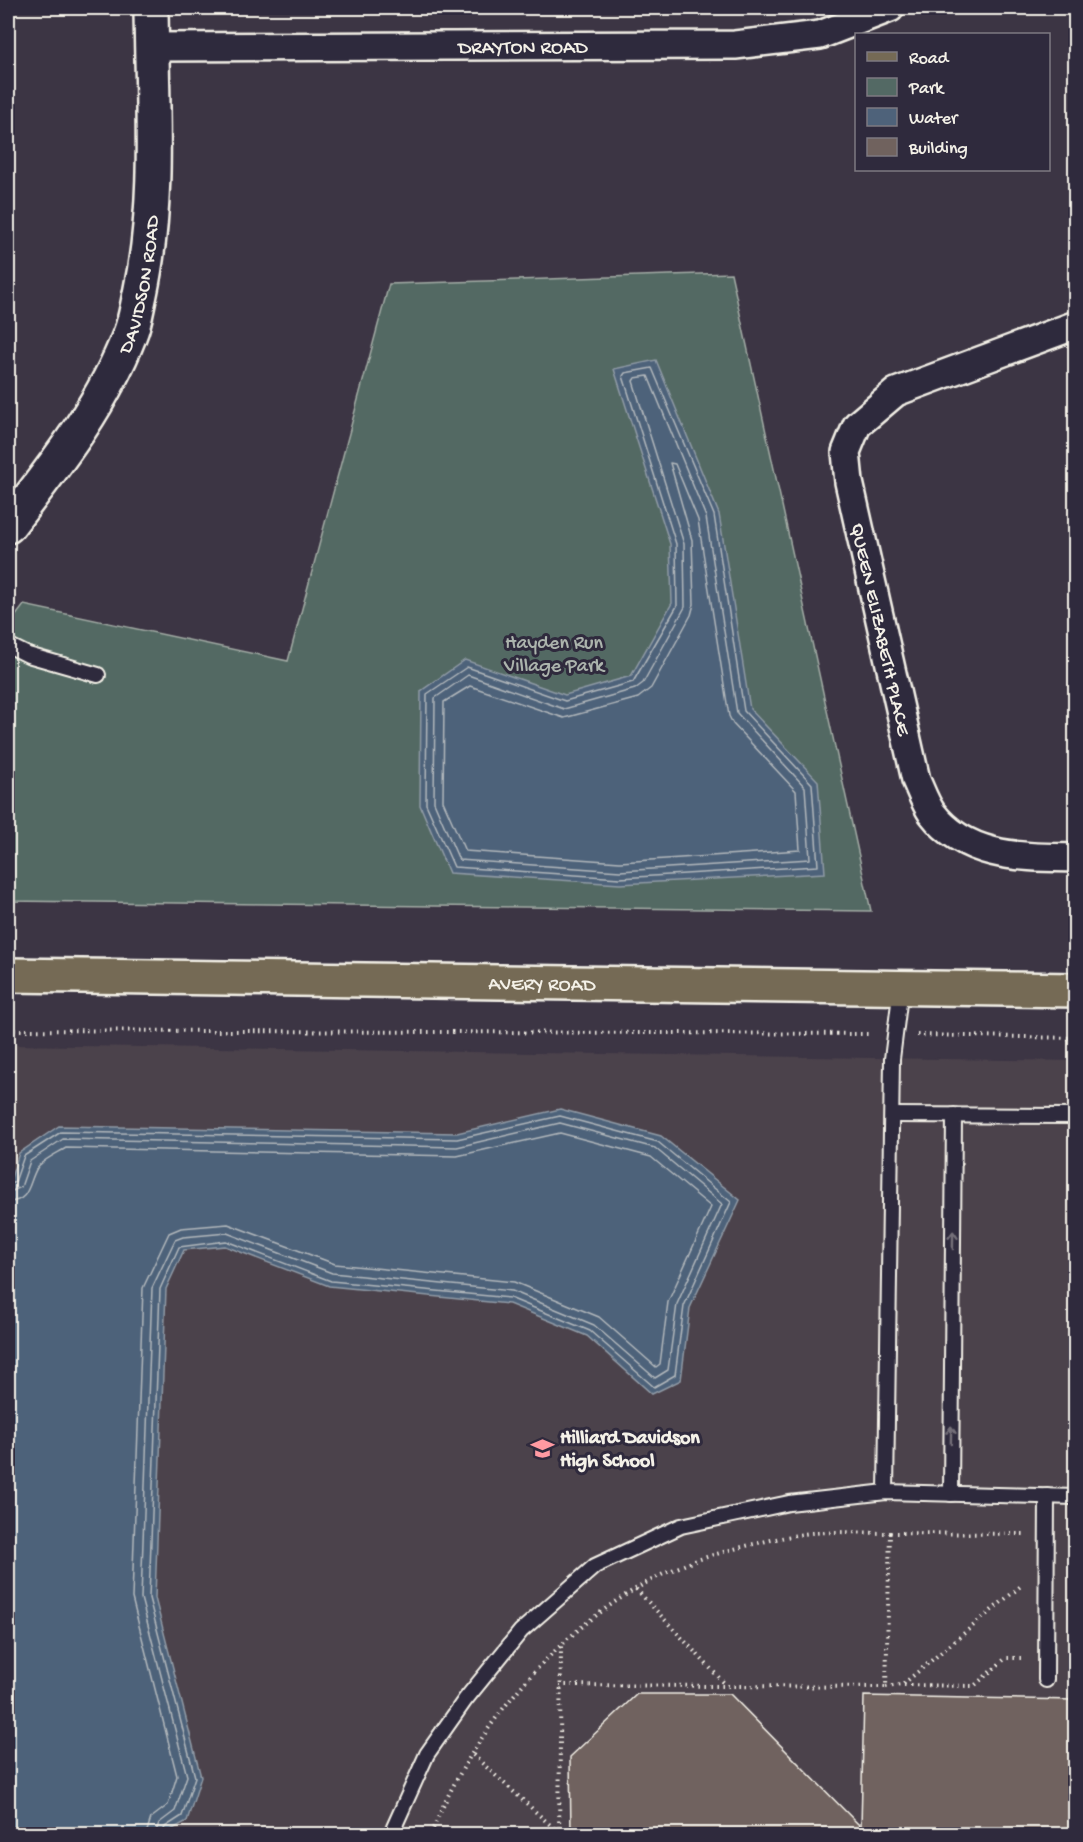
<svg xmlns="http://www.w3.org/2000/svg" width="1083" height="1842" viewBox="0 0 1083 1842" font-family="'Gochi Hand',sans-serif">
  <rect width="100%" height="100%" fill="#3c3544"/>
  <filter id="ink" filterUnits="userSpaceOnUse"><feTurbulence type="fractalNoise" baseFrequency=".0167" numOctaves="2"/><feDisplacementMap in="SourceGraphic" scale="12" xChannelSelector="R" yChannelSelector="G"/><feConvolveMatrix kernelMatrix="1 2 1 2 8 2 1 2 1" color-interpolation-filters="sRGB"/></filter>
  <g filter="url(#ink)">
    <!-- built -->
    <path fill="#4c424c" d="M 8,1045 L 1075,1061 L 1075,1834 L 8,1834 Z"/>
    <!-- green -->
    <path fill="#536964" stroke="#a4ada6" stroke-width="1.5" d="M 731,273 L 871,911 L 8,901 L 8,626 L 24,605 L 288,661 L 389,284 Z"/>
    <!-- water -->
    <g fill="#4e627a" stroke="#909ba6" stroke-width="1.5">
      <path d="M 656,360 L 719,514 L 750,709 L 818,781 L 825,873 L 620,884 L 449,873 L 420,805 L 421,691 L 465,660 L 565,695 L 631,676 L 672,603 L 670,544 L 614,369 Z"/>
      <path d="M 560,1109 L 661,1136 L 740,1200 L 690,1308 L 681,1380 L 652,1394 L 587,1336 L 509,1304 L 329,1286 L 225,1246 L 184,1250 L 166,1289 L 155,1598 L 201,1777 L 187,1821 L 164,1834 L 14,1834 L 8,1828 L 8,1187 L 19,1153 L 59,1126 L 457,1133 Z"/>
    </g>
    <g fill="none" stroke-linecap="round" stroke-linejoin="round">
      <!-- shore -->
      <g stroke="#b2b8bc" stroke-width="1.5">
        <path d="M 652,368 L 714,515 L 744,711 L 812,784 L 818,866 L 620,878 L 454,867 L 426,804 L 427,694 L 467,667 L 565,701 L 633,682 L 677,606 L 676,544 L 623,376 L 625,373 Z"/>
        <path d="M 648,376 L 706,517 L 737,713 L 805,787 L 810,859 L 620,871 L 459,860 L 434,802 L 435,698 L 468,675 L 564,709 L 635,689 L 643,683 L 685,607 L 684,544 L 633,381 L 635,378 Z"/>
        <path d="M 670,463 L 675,464 L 698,520 L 729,716 L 733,724 L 796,791 L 800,850 L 620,862 L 465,851 L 443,801 L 444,702 L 470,686 L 564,718 L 638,698 L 651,688 L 691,615 L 694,604 L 692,540 Z"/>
        <path d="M 8,1185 L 15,1182 L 24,1156 L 61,1132 L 457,1139 L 560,1116 L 658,1142 L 731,1202 L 684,1306 L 675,1375 L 654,1387 L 590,1331 L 510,1298 L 331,1281 L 226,1241 L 179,1247 L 160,1289 L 149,1598 L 195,1777 L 182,1816 L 165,1827 L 162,1834"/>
        <path d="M 8,1193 L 21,1187 L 30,1161 L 63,1139 L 457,1147 L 560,1123 L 655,1148 L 722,1204 L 677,1304 L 668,1370 L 655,1378 L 594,1325 L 512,1291 L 332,1273 L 227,1233 L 183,1237 L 175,1240 L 152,1288 L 141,1598 L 187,1776 L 175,1811 L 159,1823 L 155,1834"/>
        <path d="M 8,1202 C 31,1201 28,1183 37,1168 C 42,1160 58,1153 66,1148 L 457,1156 L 560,1133 L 651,1157 L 711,1207 L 668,1302 L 660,1364 L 656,1367 L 599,1317 L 514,1282 L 335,1264 L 228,1224 L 181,1228 L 169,1233 L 143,1288 L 132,1598 L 177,1776 L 168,1805 L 151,1818 L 146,1834"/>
      </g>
    </g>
    <!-- building -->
    <path fill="#70625e" stroke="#f4f1e8" stroke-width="1.5" d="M 637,1694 L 730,1694 L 861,1827 L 864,1696 L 1076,1700 L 1076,1834 L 571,1834 L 570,1757 Z"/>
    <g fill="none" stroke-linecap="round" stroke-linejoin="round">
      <defs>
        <g id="lane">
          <path d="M 8,645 L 28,655 L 98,675"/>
          <path d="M 892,1115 L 1076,1116"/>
          <path d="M 886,1492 L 892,1059 L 901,987"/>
          <path d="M 951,1494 L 954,1115"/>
          <path d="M 1046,1680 L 1047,1496"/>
          <path d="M 391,1834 L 427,1754 L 465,1700 L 521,1631 L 595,1566 L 681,1526 L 789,1503 L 886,1492 L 1076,1497"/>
        </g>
        <g id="street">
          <path id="s1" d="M 151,47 L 735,45 L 820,35 L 890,8"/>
          <path id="s2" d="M 1076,325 L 896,392 L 857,425 L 846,452 L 849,482 L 916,780 C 921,791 925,803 932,813 C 967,859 1024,857 1076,858"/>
        </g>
        <g id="secondary">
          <path id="s3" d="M 8,526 C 55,465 102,407 130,334 C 135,322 137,307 140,294 C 160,201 152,103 151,8"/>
        </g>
        <g id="primary">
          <path id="s4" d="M 8,975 L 1076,990"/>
        </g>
      </defs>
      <!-- lane casing -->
      <use href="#lane" stroke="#f4f1e8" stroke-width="18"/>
      <!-- street casing -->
      <use href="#street" stroke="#f4f1e8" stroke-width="32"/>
      <!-- secondary casing -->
      <use href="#secondary" stroke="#f4f1e8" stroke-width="38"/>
      <!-- primary casing -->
      <use href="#primary" stroke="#f4f1e8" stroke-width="38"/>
      <!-- path -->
      <g stroke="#f4f1e8" stroke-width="4" stroke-dasharray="1.5 4.5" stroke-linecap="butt">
        <path d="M 8,1030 L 871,1034"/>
        <path d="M 917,1035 L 1076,1038"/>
        <path d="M 890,1533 L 1024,1534"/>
        <path d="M 636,1589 L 726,1685"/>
        <path d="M 904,1685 L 974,1686 L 1006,1658 L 1024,1658"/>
        <path d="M 886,1687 L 902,1685 L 1022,1585"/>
        <path d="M 473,1755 L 558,1832"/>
        <path d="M 431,1834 C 475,1723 571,1610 684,1565 C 713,1553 781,1536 812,1533 C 838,1531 864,1533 890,1533 L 886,1687 L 560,1685"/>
        <path d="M 559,1834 L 561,1646"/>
      </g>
      <!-- lane -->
      <use href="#lane" stroke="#2f2a3d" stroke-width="14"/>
      <!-- street -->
      <use href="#street" stroke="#2f2a3d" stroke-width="27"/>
      <!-- secondary -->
      <use href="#secondary" stroke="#2f2a3d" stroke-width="33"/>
      <!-- primary -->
      <use href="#primary" stroke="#756a55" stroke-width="33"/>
    </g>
    <!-- one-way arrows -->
    <defs><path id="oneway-shaft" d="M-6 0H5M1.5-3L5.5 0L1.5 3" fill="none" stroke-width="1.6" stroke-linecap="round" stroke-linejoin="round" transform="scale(1.5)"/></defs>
    <g stroke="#747079">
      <use href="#oneway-shaft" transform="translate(953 1240) rotate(-89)"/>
      <use href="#oneway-shaft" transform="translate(951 1435) rotate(-89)"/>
    </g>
  </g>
  <!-- icons -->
  <defs>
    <symbol id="school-bare" viewBox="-9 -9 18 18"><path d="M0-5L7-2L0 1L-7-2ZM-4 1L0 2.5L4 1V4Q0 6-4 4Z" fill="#ff9aa2" stroke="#2f2a3d" stroke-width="2.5" paint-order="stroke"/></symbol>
  </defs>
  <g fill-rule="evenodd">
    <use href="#school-bare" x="526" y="1432" width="33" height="33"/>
  </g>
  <g text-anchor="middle" stroke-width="6" stroke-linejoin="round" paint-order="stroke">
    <!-- street labels -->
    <g font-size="20" fill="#f4f1e8" stroke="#2f2a3d">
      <text dy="7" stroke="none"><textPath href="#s1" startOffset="372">DRAYTON ROAD</textPath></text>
      <text dy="7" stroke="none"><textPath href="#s3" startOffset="279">DAVIDSON ROAD</textPath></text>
      <text dy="7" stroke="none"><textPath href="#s2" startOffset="453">QUEEN ELIZABETH PLACE</textPath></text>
      <text dy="7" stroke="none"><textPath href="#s4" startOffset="534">AVERY ROAD</textPath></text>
    </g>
    <!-- park labels -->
    <g font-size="20" fill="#acb4ad" stroke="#2f2a3d">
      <text x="554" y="648">Hayden Run<tspan x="554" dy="23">Village Park</tspan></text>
    </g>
    <!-- poi labels -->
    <g font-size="20" font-weight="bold" fill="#f4f1e8" stroke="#2f2a3d" text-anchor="start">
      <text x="560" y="1443">Hilliard Davidson<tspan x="560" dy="23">High School</tspan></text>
    </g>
  </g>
  <!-- margin -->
  <rect width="1083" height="1842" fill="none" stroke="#2f2a3d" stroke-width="30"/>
  <rect x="15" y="15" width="1053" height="1812" fill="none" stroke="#f4f1e8" stroke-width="2" filter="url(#ink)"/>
  <!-- legend -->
  <rect x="855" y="33" width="195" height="138" fill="#2f2a3d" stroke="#7e7a81" stroke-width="1.5"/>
  <rect x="867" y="52" width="30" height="9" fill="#756a55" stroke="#7e7a81" stroke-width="1.5"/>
  <text x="909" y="63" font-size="18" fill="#f4f1e8">Road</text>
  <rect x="867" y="78" width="30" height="18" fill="#536964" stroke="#7e7a81" stroke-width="1.5"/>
  <text x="909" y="93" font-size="18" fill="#f4f1e8">Park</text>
  <rect x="867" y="108" width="30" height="18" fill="#4e627a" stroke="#7e7a81" stroke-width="1.5"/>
  <text x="909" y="123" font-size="18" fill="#f4f1e8">Water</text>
  <rect x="867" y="138" width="30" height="18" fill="#70625e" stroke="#7e7a81" stroke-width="1.5"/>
  <text x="909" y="153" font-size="18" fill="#f4f1e8">Building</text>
</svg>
